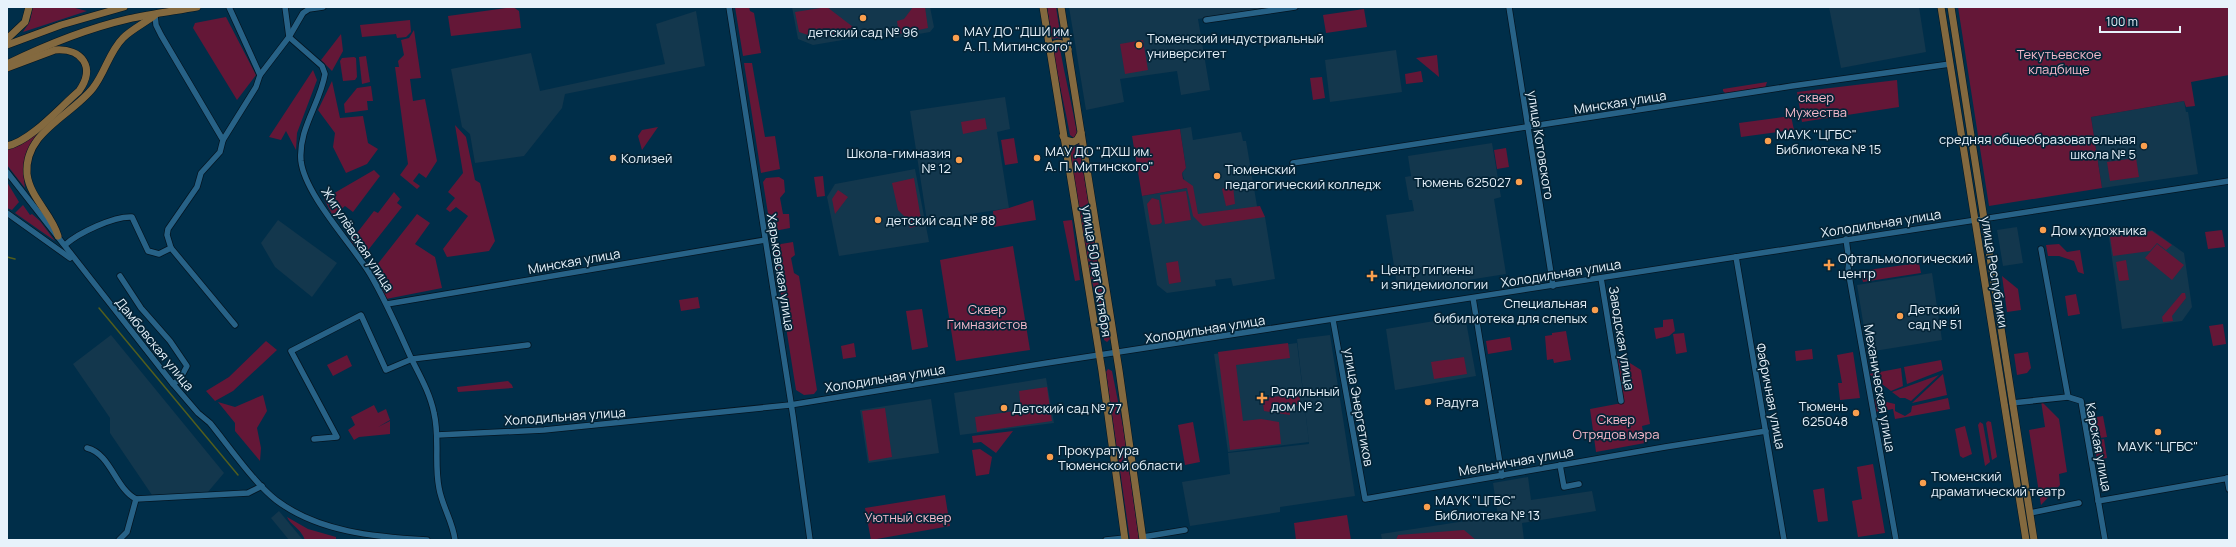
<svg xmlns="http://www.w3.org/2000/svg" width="2236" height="547" viewBox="0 0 2236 547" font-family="Manrope,sans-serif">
  <rect width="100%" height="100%" fill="#002e49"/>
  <!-- built -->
  <g fill="#13374d">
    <path d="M 792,7 L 930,7 L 934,27 L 930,32 L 896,38 L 884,33 L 813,45 L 798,39 Z"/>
    <path d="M 1069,7 L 1258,7 L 1259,9 L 1198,19 L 1210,90 L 1181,95 L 1177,71 L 1120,79 L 1124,102 L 1086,110 Z"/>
    <path d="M 1829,7 L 1919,7 L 1926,52 L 1841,68 Z"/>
    <path d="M 696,11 L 705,66 L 565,94 L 562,108 L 524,156 L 475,163 L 470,134 L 462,127 L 451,69 L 531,53 L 540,91 L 665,64 L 656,24 Z"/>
    <path d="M 1396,50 L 1402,92 L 1330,102 L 1325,60 Z"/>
    <path d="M 1005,97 L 1010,129 L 997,132 L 1009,208 L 927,221 L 910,111 Z"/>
    <path d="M 2184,101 L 2186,112 L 2188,112 L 2198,174 L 2102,188 L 2091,117 Z"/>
    <path d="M 1191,127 L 1193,140 L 1241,132 L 1243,141 L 1246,141 L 1257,206 L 1265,217 L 1275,279 L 1233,286 L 1231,278 L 1215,280 L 1216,286 L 1167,293 L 1157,285 L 1142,196 L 1187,188 L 1182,173 L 1186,168 L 1180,129 Z"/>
    <path d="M 1492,143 L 1501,197 L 1494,199 L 1506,274 L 1398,291 L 1386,215 L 1414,211 L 1412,200 L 1409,200 L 1405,177 L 1411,176 L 1408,156 Z"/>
    <path d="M 915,169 L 929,242 L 839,256 L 827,197 L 835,184 Z"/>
    <path d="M 278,220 L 337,263 L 312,297 L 275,267 L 261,243 Z"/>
    <path d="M 2017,227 L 2023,263 L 2003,266 L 1997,230 Z"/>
    <path d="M 2152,230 L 2184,253 L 2192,307 L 2182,321 L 2122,329 L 2109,237 Z"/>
    <path d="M 1932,273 L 1942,340 L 1868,352 L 1857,285 Z"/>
    <path d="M 1465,316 L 1476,376 L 1395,390 L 1386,329 Z"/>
    <path d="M 111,335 L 224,473 L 207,493 L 152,495 L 110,433 L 110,418 L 73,364 Z"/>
    <path d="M 1330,335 L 1355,496 L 1280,507 L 1280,512 L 1190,526 L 1182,482 L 1230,474 L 1228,453 L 1309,444 L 1297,339 Z"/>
    <path d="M 1297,343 L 1309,442 L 1228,452 L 1214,354 Z"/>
    <path d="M 1046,378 L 1054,423 L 960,435 L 954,393 Z"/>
    <path d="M 931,399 L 939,453 L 868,463 L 860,410 Z"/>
    <path d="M 1528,477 L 1531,500 L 1592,491 L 1596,511 L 1522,523 L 1524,540 L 1382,540 L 1381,534 L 1498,516 L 1493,483 Z"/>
    <path d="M 279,511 L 303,540 L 289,540 L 271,518 Z"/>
  </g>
  <!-- green -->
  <g fill="#641737">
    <path d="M 33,7 L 71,7 L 87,11 L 23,32 L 30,21 Z"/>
    <path d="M 513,7 L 519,11 L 521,28 L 451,36 L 448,16 Z"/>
    <path d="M 735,7 L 749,7 L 750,11 L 754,13 L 761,53 L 743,56 Z"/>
    <path d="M 827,7 L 857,30 L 817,38 L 799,32 L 795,12 Z"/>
    <path d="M 913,7 L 925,7 L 928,28 L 899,34 L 897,21 L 904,19 Z"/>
    <path d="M 1047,7 L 1056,7 L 1061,39 L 1057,38 L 1052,39 Z"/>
    <path d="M 1958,7 L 2229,7 L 2229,75 L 2191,82 L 2195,106 L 2186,107 L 2184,101 L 2091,117 L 2102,188 L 1989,206 Z"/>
    <path d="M 1364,9 L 1367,27 L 1326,33 L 1323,15 Z"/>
    <path d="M 226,17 L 256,75 L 237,100 L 193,28 L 195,23 Z"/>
    <path d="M 410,20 L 411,32 L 406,37 L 397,38 L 396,34 L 362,37 L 360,25 Z"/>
    <path d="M 414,30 L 421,78 L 410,79 L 413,101 L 425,99 L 437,161 L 426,178 L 419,173 L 413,181 L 420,186 L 417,189 L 400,175 L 408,164 L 395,67 L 399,67 L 398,61 L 404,55 L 401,40 L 409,38 Z"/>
    <path d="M 341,34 L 343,51 L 332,71 L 321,60 Z"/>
    <path d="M 1143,40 L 1148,70 L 1125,74 L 1120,44 Z"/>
    <path d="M 1058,46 L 1060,49 C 1065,77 1072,105 1077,133 L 1074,138 L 1070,135 C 1065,107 1058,79 1053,50 L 1054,47 Z"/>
    <path d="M 1437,55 L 1439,77 L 1416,58 Z"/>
    <path d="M 366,56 L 370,82 L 362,84 L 359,57 Z"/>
    <path d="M 354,57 L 356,58 L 357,77 L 355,80 L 343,81 L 340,61 L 342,58 Z"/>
    <path d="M 744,63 L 752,63 L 765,137 L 775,136 L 780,169 L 761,173 Z"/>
    <path d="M 313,70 L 317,80 L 297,133 L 296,150 L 286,131 L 281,140 L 269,137 Z"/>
    <path d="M 1421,71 L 1423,82 L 1406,84 L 1405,74 Z"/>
    <path d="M 1322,77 L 1325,98 L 1313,100 L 1310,78 Z"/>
    <path d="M 1897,80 L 1899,107 L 1802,122 L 1797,92 Z"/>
    <path d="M 332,81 L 340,118 L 363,116 L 368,143 L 378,149 L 367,164 L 346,173 L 333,147 L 335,133 L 318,110 Z"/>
    <path d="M 1767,82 L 1765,88 L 1726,94 L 1723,91 L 1723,89 Z"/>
    <path d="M 371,86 L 373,101 L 367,101 L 368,110 L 345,113 L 344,104 L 357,88 Z"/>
    <path d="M 1791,116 L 1794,130 L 1741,137 L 1739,123 Z"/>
    <path d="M 985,118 L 987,129 L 963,134 L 961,122 Z"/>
    <path d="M 455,125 L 466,137 L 475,180 L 480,183 L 495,241 L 489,251 L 447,257 L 443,249 L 468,216 L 456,207 L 450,212 L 446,209 L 455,198 L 448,192 L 463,173 Z"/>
    <path d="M 658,127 L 642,150 L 638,136 L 642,130 Z"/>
    <path d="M 43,129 C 25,147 22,163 25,188 L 7,165 L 7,148 Z"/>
    <path d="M 1180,129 L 1186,168 L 1182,173 L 1183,179 L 1193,186 L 1198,214 L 1260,206 L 1265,217 L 1203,226 L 1193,216 L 1187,188 L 1142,196 L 1132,136 Z"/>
    <path d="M 1014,138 L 1018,163 L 1005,165 L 1001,140 Z"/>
    <path d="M 1079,144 L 1110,339 L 1107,342 L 1104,340 L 1098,302 L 1091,278 L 1069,147 L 1074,147 Z"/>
    <path d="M 1506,148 L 1509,167 L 1497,169 L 1494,150 Z"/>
    <path d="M 2136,158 L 2139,177 L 2110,181 L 2107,162 Z"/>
    <path d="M 374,170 L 380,176 L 353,212 L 345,206 L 333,216 L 324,199 Z"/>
    <path d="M 823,176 L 825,196 L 817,197 L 814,177 Z"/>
    <path d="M 779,177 L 784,180 L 785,192 L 780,198 L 783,214 L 789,214 L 790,228 L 774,231 L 775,245 L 793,242 L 795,255 L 791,258 L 794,273 L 799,276 L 817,390 L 814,394 L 804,395 L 796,390 L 763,182 L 766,178 Z"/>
    <path d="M 914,178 L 922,225 L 910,228 L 906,218 L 898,210 L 892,183 Z"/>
    <path d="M 7,182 L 19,202 L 12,210 L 7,208 Z"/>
    <path d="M 1231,185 L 1233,186 L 1235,204 L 1226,206 L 1222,189 Z"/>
    <path d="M 838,190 L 848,197 L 835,214 L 832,199 Z"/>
    <path d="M 1186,191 L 1191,220 L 1165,224 L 1160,195 Z"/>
    <path d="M 394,192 L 400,199 L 397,203 L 402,207 L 365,254 L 350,242 L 374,211 L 378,213 Z"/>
    <path d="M 1152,198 L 1159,200 L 1162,222 L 1160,224 L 1152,225 L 1150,223 L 1147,204 Z"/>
    <path d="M 1033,200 L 1036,220 L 994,227 L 993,211 L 1009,208 Z"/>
    <path d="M 23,205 L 30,215 L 32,214 L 40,221 L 55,241 L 15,213 Z"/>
    <path d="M 417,214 L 430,223 L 415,244 L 435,257 L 442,288 L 386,299 L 373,270 Z"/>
    <path d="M 1072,220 L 1080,280 L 1075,281 L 1063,221 Z"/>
    <path d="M 2222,230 L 2225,247 L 2208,249 L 2205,232 Z"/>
    <path d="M 2152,231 L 2172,245 L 2166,250 L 2157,243 L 2150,251 L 2113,256 L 2110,237 Z"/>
    <path d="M 2059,244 L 2067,252 L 2080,250 L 2084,274 L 2078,272 L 2074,261 L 2059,256 L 2048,256 L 2046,245 Z"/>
    <path d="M 2157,244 L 2184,265 L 2172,280 L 2145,258 Z"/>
    <path d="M 1013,246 L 1030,350 L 956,361 L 940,260 Z"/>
    <path d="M 2126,260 L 2129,280 L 2119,281 L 2116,262 Z"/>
    <path d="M 1178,261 L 1181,282 L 1169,284 L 1166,263 Z"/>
    <path d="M 1919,263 L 1921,273 L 1863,282 L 1860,271 Z"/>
    <path d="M 2002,276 L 2018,289 L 2021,310 L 2007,312 Z"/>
    <path d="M 2182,293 L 2185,293 L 2186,298 L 2172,316 L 2173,321 L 2163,322 L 2162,317 Z"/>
    <path d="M 2076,294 L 2080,314 L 2068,316 L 2065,296 Z"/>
    <path d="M 698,297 L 700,308 L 681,311 L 679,300 Z"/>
    <path d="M 922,309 L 928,347 L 912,350 L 906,311 Z"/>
    <path d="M 1673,319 L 1675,331 L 1669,336 L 1656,339 L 1654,328 L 1663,327 L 1663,320 Z"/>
    <path d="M 2223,324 L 2226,344 L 2213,346 L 2209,326 Z"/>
    <path d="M 1566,331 L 1571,360 L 1554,363 L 1553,359 L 1547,360 L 1545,336 L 1552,335 L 1552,333 Z"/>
    <path d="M 1684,333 L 1687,352 L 1676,354 L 1673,334 Z"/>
    <path d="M 1510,337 L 1512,350 L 1488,354 L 1486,341 Z"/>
    <path d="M 266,341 L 277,350 L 233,391 L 215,401 L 206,391 L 229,377 Z"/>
    <path d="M 854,343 L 856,357 L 843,359 L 841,346 Z"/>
    <path d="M 1288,343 L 1290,358 L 1236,365 L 1243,421 L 1261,419 L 1279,422 L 1281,444 L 1230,450 L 1218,352 Z"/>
    <path d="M 1812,349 L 1813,359 L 1796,361 L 1795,351 Z"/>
    <path d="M 1853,352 L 1860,398 L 1840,400 L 1838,383 L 1842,383 L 1837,355 Z"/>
    <path d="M 2028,352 L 2031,368 L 2027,373 L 2017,375 L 2014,354 Z"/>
    <path d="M 1614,353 L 1641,370 L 1650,424 L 1642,426 L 1645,443 L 1596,452 L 1590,409 L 1622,403 Z"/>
    <path d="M 347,355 L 352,366 L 333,376 L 327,365 Z"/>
    <path d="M 1464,357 L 1467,374 L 1434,379 L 1431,362 Z"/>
    <path d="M 1941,360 L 1943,370 L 1907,384 L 1904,367 Z"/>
    <path d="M 1901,368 L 1903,386 L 1891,391 L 1869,374 Z"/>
    <path d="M 1108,369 L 1112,371 L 1123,427 L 1139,540 L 1130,540 L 1106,372 Z"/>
    <path d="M 1943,374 L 1947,395 L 1912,403 Z"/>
    <path d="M 1939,375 L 1911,401 L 1905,398 L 1900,398 L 1892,392 Z"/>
    <path d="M 508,381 L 512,385 L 513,388 L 458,392 L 457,387 Z"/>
    <path d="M 1047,387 L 1052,421 L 977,432 L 975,417 L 1021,410 L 1019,391 Z"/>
    <path d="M 1299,394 L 1301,405 L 1289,406 L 1290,415 L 1264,411 L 1262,398 Z"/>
    <path d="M 263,395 L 267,411 L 257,428 L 261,448 L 260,461 L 235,431 L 235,423 L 218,402 L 235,407 Z"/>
    <path d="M 1948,398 L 1950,409 L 1895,419 L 1893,409 L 1876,412 L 1874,399 L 1895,404 L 1895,411 L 1905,416 L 1911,412 L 1912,406 Z"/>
    <path d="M 2041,401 L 2059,419 L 2067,472 L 2059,474 L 2060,485 L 2041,505 L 2029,430 L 2045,427 Z"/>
    <path d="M 374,405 L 378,413 L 386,409 L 390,420 L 378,427 L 390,421 L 390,434 L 359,437 L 354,440 L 348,430 L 355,425 L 351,417 Z"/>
    <path d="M 885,408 L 892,457 L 869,461 L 862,411 Z"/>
    <path d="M 2103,416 L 2107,437 L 2093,439 L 2090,418 Z"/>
    <path d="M 1988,421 L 1991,422 L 1997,457 L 1992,460 L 1986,423 Z"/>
    <path d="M 1193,422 L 1200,462 L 1185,465 L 1178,425 Z"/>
    <path d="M 1980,422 L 1983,424 L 1990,462 L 1985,466 L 1978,425 Z"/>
    <path d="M 1965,426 L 1972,454 L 1963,458 L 1960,456 L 1955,429 Z"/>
    <path d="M 1013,431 L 996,453 L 981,442 L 973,443 L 972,436 Z"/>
    <path d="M 2104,439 L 2107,458 L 2097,460 L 2094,441 Z"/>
    <path d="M 980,449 L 992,457 L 989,474 L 976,476 L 972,450 Z"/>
    <path d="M 1873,464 L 1885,533 L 1858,537 L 1852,501 L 1862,499 L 1857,467 Z"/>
    <path d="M 1824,488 L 1828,521 L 1818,522 L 1813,490 Z"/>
    <path d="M 945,495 L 950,526 L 871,540 L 865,508 Z"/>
    <path d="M 1347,515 L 1351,540 L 1296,540 L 1294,523 Z"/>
    <path d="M 287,517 L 308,529 L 336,537 L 336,540 L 305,540 C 300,527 291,526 287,517 Z"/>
    <path d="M 1464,530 L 1476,540 L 1396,540 L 1398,535 Z"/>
  </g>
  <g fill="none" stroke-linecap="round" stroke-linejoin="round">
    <!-- stream -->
    <g stroke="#515d1d" stroke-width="1.5">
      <path d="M 7,257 L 15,259"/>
      <path d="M 99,308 L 238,475"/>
    </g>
    <defs>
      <g id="minor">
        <path d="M 229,7 L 260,75"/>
        <path d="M 285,7 L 289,37 L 322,66 L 325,74 C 320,104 298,129 301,161 C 305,195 352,244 370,274 C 386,301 398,329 411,358 C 420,376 430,393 434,413 C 440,438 434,463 439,488 C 442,506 453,522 455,540"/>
        <path d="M 729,7 L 793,416 L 810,540"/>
        <path d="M 1509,7 L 1553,286"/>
        <path d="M 155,15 L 156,25 L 161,35 L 223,140"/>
        <path d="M 1206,20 L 1295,7"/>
        <path d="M 1293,163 L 1792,86 L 1950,64"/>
        <path d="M 7,172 L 173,384 L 198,413 L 210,423 C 228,445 255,484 276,500 C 318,532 375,537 427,540"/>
        <path d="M 7,213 L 70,258"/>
        <path d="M 1846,239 L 1849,261 L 1848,270 L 1896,540"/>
        <path d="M 65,245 C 78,233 114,216 132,217 L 148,251 L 159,254 L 171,248 L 235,325"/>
        <path d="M 171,248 L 167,235 L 168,229 L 197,187 L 201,173 L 220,152 L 223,140 L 256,87 L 260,75 L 289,37 L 303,13 L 309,9 L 323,7"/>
        <path d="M 2041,249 L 2068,397 L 2081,401 L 2105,540"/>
        <path d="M 1736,257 L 1784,540"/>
        <path d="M 120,276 L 141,308 L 170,341 L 187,366 L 180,379 L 173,384"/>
        <path d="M 1601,278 L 1621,401"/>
        <path d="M 1473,298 L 1502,476"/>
        <path d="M 387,304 L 765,240"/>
        <path d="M 1333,320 L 1365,499 L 1665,447 L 1766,431"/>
        <path d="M 2012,403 L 2068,397"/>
        <path d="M 437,435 L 544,430 L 790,405 L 1047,363 L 2229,181"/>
        <path d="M 314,439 L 337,437 L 291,351 L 361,315 L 386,370 L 412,359 L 528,345"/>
        <path d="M 87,448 C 111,454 115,488 136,499 L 248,493 L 262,486"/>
        <path d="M 1560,465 L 1564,487 L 1579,484"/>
        <path d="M 2227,478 L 2229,489"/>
        <path d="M 2098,501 L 2229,478"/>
        <path d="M 2030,513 L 2079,503"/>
        <path d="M 1143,537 L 1185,530"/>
        <path d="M 119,540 L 127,532 L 136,499"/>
        <path d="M 1106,540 L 1125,538"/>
      </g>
      <g id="major">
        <path d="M 1043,7 L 1102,371 L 1125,540"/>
        <path d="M 1061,7 L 1119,370 L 1143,540"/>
        <path d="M 1941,7 L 2026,540"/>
        <path d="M 1951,7 L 2034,540"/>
        <path d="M 7,39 L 25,22 L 29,7"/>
        <path d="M 7,45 L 61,25 L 124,7"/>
        <path d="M 1050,51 C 1053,41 1062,41 1068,49"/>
        <path d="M 7,64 C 46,45 85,29 128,19 C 151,14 174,11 197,7"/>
        <path d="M 7,68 L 55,50 C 82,48 96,67 79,91 C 60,107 31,141 7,146"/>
        <path d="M 1063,136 L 1065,140 L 1073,142 L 1077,140 L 1081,133"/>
        <path d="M 58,236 C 52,214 30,198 27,174 C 24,132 71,116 93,88 C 105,73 109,52 123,38 C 132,29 145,23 155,15"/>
      </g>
    </defs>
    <!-- minor casing -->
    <use href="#minor" stroke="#041521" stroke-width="7"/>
    <!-- major casing -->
    <use href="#major" stroke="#041521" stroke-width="8"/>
    <!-- minor -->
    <use href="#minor" stroke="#276287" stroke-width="5.5"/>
    <!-- major -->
    <use href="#major" stroke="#83693f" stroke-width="7"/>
  </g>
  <!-- markers -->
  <g fill="#fa9f4e" stroke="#042437" stroke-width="1.5">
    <circle cx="863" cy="18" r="4"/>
    <circle cx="956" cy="38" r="4"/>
    <circle cx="1139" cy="45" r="4"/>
    <circle cx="1768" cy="141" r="4"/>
    <circle cx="2144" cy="146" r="4"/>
    <circle cx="613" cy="158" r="4"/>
    <circle cx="1037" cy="158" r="4"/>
    <circle cx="959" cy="160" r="4"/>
    <circle cx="1217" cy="176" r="4"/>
    <circle cx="1519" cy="182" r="4"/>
    <circle cx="878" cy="220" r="4"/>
    <circle cx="2043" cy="230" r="4"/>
    <path d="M1827 259h4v4h4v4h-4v4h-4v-4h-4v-4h4z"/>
    <path d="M1370 270h4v4h4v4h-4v4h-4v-4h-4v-4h4z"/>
    <circle cx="1595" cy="310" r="4"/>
    <circle cx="1900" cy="316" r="4"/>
    <path d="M1260 392h4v4h4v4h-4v4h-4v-4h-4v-4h4z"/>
    <circle cx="1428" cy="402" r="4"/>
    <circle cx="1004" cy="408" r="4"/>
    <circle cx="1856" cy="413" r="4"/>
    <circle cx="2158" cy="432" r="4"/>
    <circle cx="1050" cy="457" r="4"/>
    <circle cx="1923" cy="483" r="4"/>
    <circle cx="1427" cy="507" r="4"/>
  </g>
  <g text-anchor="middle" stroke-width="3.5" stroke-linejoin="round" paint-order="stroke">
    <!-- poi labels -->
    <g font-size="13" fill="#e7f2fb" stroke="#042437" text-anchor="start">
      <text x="964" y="36">МАУ ДО "ДШИ им.<tspan x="964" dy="15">А. П. Митинского"</tspan></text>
      <text x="863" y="37" text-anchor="middle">детский сад № 96</text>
      <text x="1147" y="43">Тюменский индустриальный<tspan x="1147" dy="15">университет</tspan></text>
      <text x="1776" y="139">МАУК "ЦГБС"<tspan x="1776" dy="15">Библиотека № 15</tspan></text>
      <text x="2136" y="144" text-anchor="end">средняя общеобразовательная<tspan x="2136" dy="15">школа № 5</tspan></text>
      <text x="1045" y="156">МАУ ДО "ДХШ им.<tspan x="1045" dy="15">А. П. Митинского"</tspan></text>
      <text x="951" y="158" text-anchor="end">Школа-гимназия<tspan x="951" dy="15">№ 12</tspan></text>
      <text x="621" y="163">Колизей</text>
      <text x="1225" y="174">Тюменский<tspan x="1225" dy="15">педагогический колледж</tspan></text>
      <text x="1511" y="187" text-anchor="end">Тюмень 625027</text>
      <text x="886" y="225">детский сад № 88</text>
      <text x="2051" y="235">Дом художника</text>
      <text x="1838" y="263">Офтальмологический<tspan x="1838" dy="15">центр</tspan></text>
      <text x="1381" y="274">Центр гигиены<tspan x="1381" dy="15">и эпидемиологии</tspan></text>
      <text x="1587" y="308" text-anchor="end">Специальная<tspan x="1587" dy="15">бибилиотека для слепых</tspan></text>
      <text x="1908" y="314">Детский<tspan x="1908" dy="15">сад № 51</tspan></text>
      <text x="1271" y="396">Родильный<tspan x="1271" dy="15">дом № 2</tspan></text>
      <text x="1436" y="407">Радуга</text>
      <text x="1848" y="411" text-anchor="end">Тюмень<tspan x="1848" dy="15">625048</tspan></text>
      <text x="1012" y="413">Детский сад № 77</text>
      <text x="2158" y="451" text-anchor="middle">МАУК "ЦГБС"</text>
      <text x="1058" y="455">Прокуратура<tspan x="1058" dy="15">Тюменской области</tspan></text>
      <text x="1931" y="481">Тюменский<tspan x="1931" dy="15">драматический театр</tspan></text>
      <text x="1435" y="505">МАУК "ЦГБС"<tspan x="1435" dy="15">Библиотека № 13</tspan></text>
    </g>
    <!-- park labels -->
    <g font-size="13" fill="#f5b9ca" stroke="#042437">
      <text x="2059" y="59">Текутьевское<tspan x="2059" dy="15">кладбище</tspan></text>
      <text x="1816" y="102">сквер<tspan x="1816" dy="15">Мужества</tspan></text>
      <text x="987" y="314">Сквер<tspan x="987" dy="15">Гимназистов</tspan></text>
      <text x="1616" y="424">Сквер<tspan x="1616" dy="15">Отрядов мэра</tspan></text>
      <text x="908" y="522">Уютный сквер</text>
    </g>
    <!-- street labels -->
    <g font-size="13" fill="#e7f2fb" stroke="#042437">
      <text transform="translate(1620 102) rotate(-9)" y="5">Минская улица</text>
      <text transform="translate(1541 145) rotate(81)" y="5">улица Котовского</text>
      <text transform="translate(1881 223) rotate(-9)" y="5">Холодильная улица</text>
      <text transform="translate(358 239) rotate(57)" y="5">Жигулёвская улица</text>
      <text transform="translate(574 261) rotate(-10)" y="5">Минская улица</text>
      <text transform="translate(1097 271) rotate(81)" y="5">улица 50 лет Октября</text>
      <text transform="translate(781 272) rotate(81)" y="5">Харьковская улица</text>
      <text transform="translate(1995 272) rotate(81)" y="5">улица Республики</text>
      <text transform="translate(1561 273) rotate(-9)" y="5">Холодильная улица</text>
      <text transform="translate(1205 329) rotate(-9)" y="5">Холодильная улица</text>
      <text transform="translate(1622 338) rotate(81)" y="5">Заводская улица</text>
      <text transform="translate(155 344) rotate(51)" y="5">Дамбовская улица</text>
      <text transform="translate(885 378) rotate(-9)" y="5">Холодильная улица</text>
      <text transform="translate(1880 388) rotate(80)" y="5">Механическая улица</text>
      <text transform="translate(1771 396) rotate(79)" y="5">Фабричная улица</text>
      <text transform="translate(1359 407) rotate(80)" y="5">улица Энергетиков</text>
      <text transform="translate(565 416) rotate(-4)" y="5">Холодильная улица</text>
      <text transform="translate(2099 447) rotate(79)" y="5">Карская улица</text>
      <text transform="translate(1516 461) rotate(-10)" y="5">Мельничная улица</text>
    </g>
  </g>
  <!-- border -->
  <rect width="2236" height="547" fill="none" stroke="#e7f2fb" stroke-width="16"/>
  <!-- scale -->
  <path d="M2100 26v6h80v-6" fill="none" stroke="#e7f2fb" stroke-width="2"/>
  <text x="2106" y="26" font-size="12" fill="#e7f2fb" stroke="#042437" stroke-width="3" paint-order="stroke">100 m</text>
</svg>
